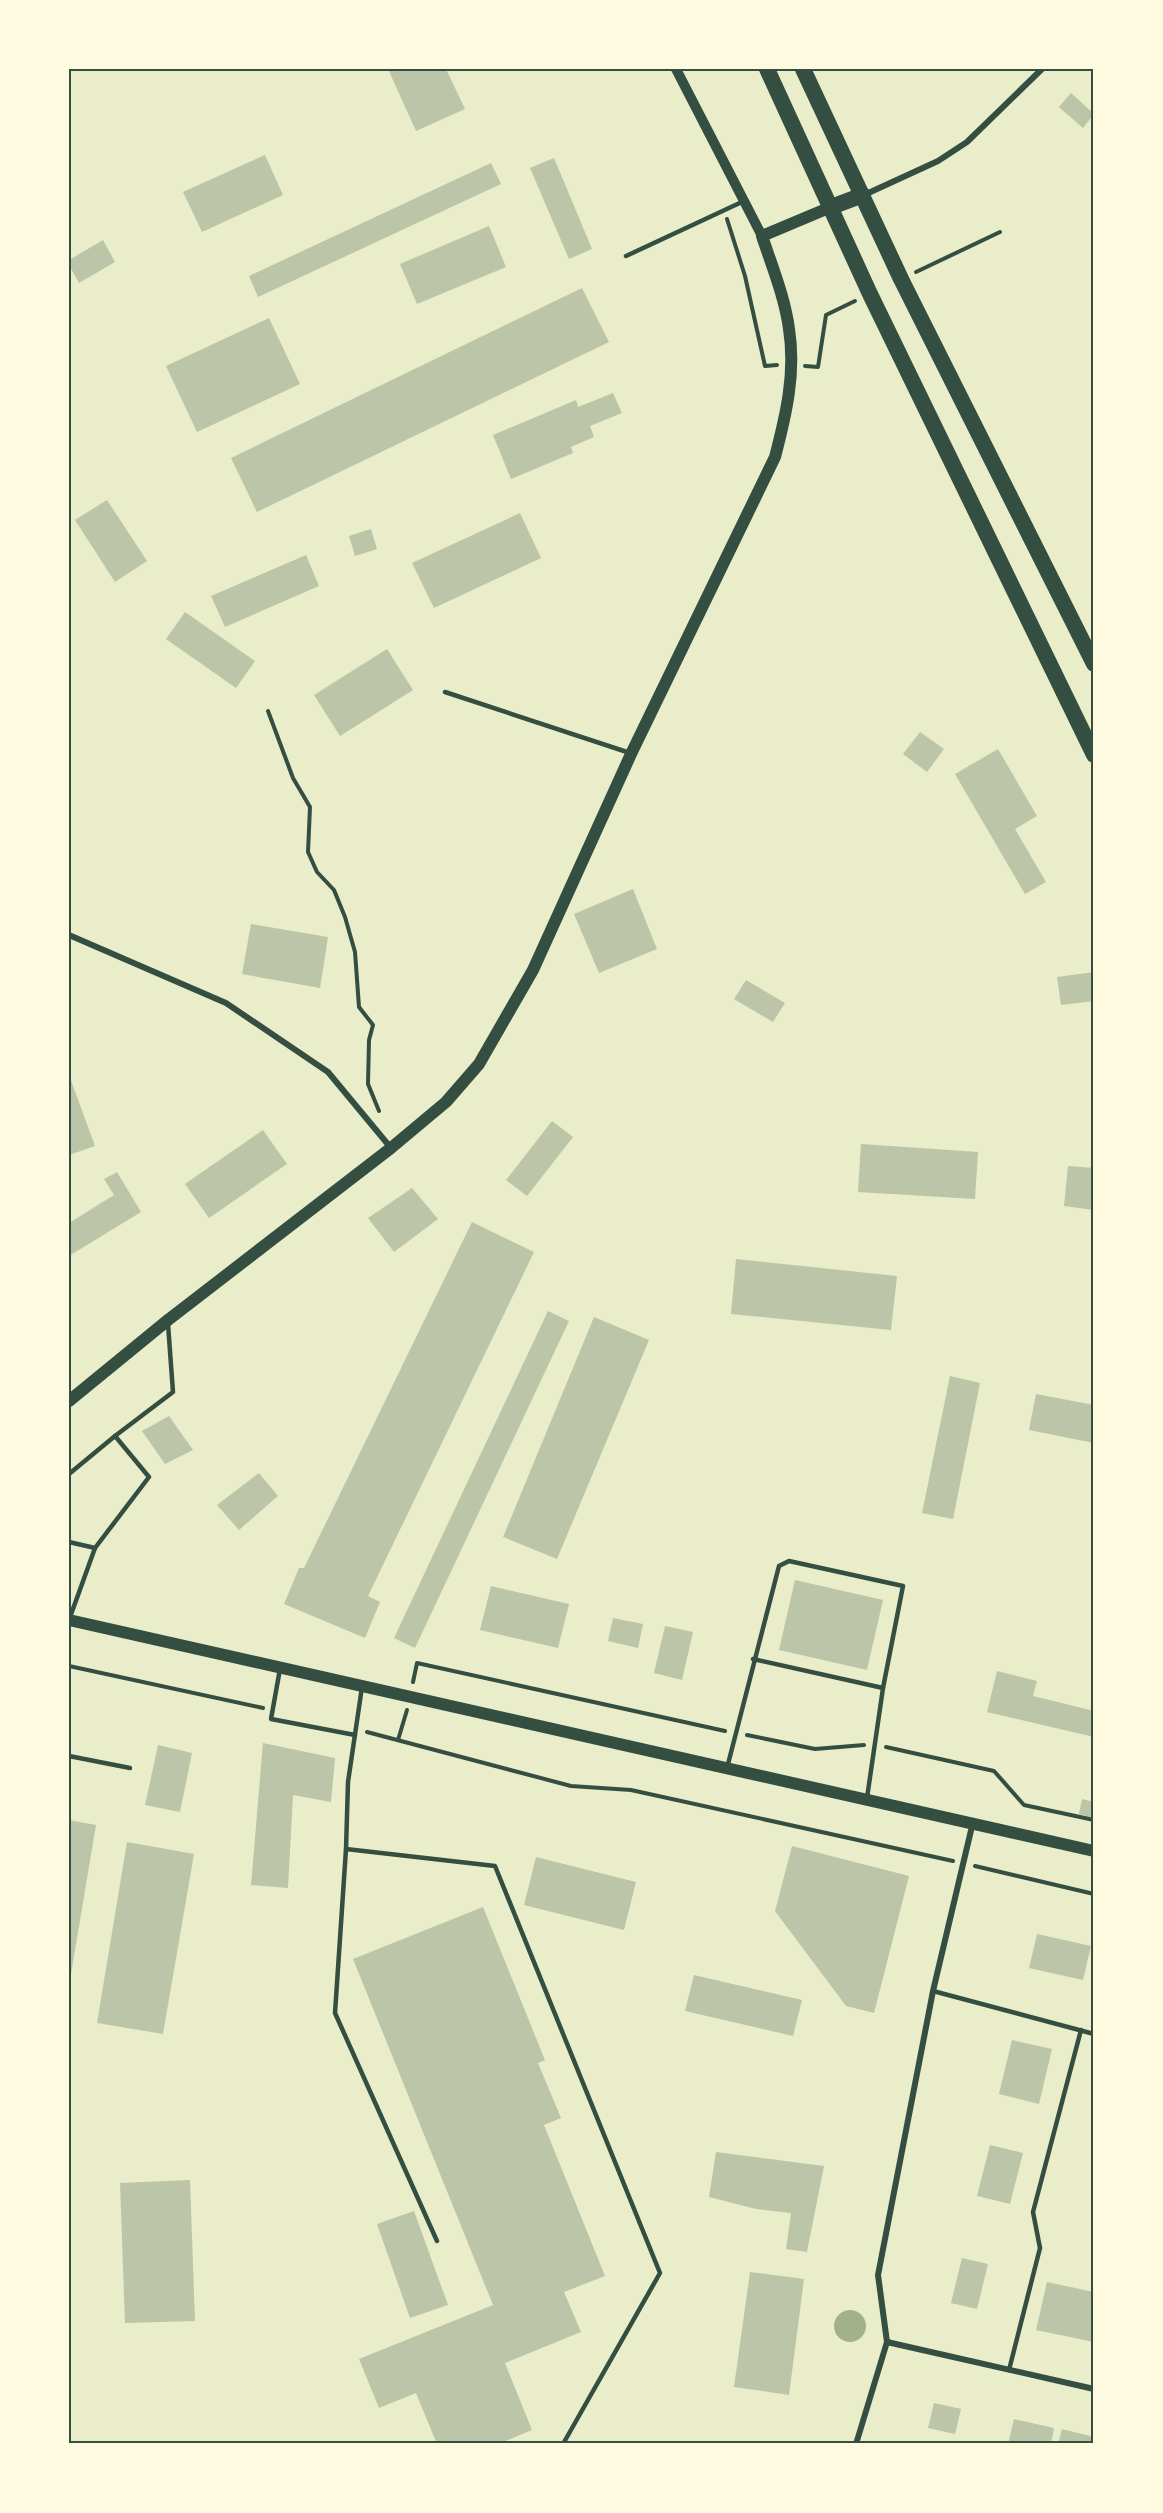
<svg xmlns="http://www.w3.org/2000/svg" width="1163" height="2513" viewBox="0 0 1163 2513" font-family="'Crimson Pro',serif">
  <rect width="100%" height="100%" fill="#e9edc9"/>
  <!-- water -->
  <circle fill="#a3b18a" cx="850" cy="2326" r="16"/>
  <!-- building -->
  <g fill="#bcc5a7">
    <path d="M 388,69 L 446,69 L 465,109 L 416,131 Z"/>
    <path d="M 1071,93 L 1094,114 L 1083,128 L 1059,107 Z"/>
    <path d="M 265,155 L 283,195 L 202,232 L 183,192 Z"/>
    <path d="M 554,158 L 592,249 L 569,259 L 530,168 Z"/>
    <path d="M 491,163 L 501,184 L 258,297 L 249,276 Z"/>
    <path d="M 489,226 L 506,267 L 417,304 L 400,264 Z"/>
    <path d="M 103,240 L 115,262 L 79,283 L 69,265 L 69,260 Z"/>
    <path d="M 582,288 L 609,342 L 257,512 L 231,458 Z"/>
    <path d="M 269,318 L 300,384 L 197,432 L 166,366 Z"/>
    <path d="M 613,393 L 622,413 L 590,426 L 594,437 L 571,447 L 573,453 L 511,479 L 493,435 L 576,400 L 578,407 Z"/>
    <path d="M 107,500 L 147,561 L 115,582 L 75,520 Z"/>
    <path d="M 520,513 L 541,558 L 434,608 L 412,563 Z"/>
    <path d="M 371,529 L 377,549 L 355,556 L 349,536 Z"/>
    <path d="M 306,555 L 319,586 L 225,627 L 211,596 Z"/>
    <path d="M 185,612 L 255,661 L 236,688 L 166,639 Z"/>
    <path d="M 387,649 L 413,690 L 340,736 L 314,695 Z"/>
    <path d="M 920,732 L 944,749 L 927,772 L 903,754 Z"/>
    <path d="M 998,749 L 1037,816 L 1015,829 L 1046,882 L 1025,894 L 955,774 Z"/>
    <path d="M 633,889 L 657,949 L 599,973 L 574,914 Z"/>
    <path d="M 251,924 L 328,937 L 320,988 L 242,974 Z"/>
    <path d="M 1094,972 L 1094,1001 L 1061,1005 L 1057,977 Z"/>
    <path d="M 746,980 L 785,1003 L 773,1022 L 734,999 Z"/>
    <path d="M 69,1075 L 95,1146 L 69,1155 Z"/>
    <path d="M 552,1121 L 573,1137 L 527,1196 L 506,1180 Z"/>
    <path d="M 263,1130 L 287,1164 L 209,1218 L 185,1184 Z"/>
    <path d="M 861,1144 L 978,1152 L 975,1199 L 858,1192 Z"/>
    <path d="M 1068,1166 L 1094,1168 L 1094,1210 L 1064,1206 Z"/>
    <path d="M 117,1172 L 141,1212 L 69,1256 L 69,1223 L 114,1195 L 104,1179 Z"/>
    <path d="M 412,1188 L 438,1219 L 394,1252 L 368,1218 Z"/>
    <path d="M 472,1222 L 534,1252 L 368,1596 L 380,1602 L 365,1638 L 284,1604 L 299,1568 L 304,1568 Z"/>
    <path d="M 736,1259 L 897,1276 L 891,1330 L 731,1314 Z"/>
    <path d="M 548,1311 L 569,1321 L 415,1648 L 394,1638 Z"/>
    <path d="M 594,1317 L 649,1340 L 557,1559 L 503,1537 Z"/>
    <path d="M 950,1376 L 980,1383 L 953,1519 L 922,1513 Z"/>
    <path d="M 1036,1394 L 1094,1405 L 1094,1443 L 1029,1430 Z"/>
    <path d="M 169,1416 L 193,1450 L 165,1464 L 142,1431 Z"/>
    <path d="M 259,1473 L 278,1496 L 239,1530 L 217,1505 Z"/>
    <path d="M 795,1580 L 883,1600 L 867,1670 L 779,1650 Z"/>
    <path d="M 491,1586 L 569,1604 L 558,1648 L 480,1630 Z"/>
    <path d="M 613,1618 L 643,1624 L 638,1648 L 608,1641 Z"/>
    <path d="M 665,1626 L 693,1632 L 682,1680 L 654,1673 Z"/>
    <path d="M 997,1671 L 1037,1681 L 1033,1696 L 1094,1711 L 1094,1737 L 987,1712 Z"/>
    <path d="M 263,1743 L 335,1758 L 331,1802 L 293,1795 L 288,1888 L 251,1885 Z"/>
    <path d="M 158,1745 L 192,1753 L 180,1812 L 145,1805 Z"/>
    <path d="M 1082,1799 L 1094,1802 L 1094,1818 L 1079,1814 Z"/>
    <path d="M 69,1820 L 96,1825 L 70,1980 L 69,1980 Z"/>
    <path d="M 127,1842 L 194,1854 L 163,2034 L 97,2023 Z"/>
    <path d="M 792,1846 L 909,1876 L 874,2013 L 846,2006 L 775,1911 Z"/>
    <path d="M 536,1857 L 636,1882 L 624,1930 L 524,1905 Z"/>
    <path d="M 483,1907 L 545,2060 L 538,2063 L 561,2118 L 544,2125 L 605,2276 L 564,2292 L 581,2332 L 505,2363 L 532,2430 L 498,2444 L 437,2444 L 416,2393 L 379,2408 L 359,2359 L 493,2305 L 353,1959 Z"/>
    <path d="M 1037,1934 L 1091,1946 L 1083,1980 L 1029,1968 Z"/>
    <path d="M 694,1975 L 802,2000 L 793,2036 L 685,2011 Z"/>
    <path d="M 1012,2040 L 1052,2049 L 1039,2104 L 999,2094 Z"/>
    <path d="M 990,2145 L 1023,2153 L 1010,2204 L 977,2196 Z"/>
    <path d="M 716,2152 L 824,2166 L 807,2252 L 786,2249 L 791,2213 L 756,2209 L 709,2197 Z"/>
    <path d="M 190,2180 L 195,2321 L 125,2323 L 120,2183 Z"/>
    <path d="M 414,2211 L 448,2305 L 410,2318 L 377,2224 Z"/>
    <path d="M 962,2258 L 988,2264 L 977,2309 L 951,2303 Z"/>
    <path d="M 750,2272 L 804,2279 L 789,2395 L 734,2387 Z"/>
    <path d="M 1047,2282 L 1094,2292 L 1094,2342 L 1036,2330 Z"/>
    <path d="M 934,2403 L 961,2409 L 955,2434 L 928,2428 Z"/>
    <path d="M 1014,2419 L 1054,2428 L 1051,2444 L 1008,2444 Z"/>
    <path d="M 1062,2429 L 1094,2437 L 1094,2444 L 1058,2444 Z"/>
  </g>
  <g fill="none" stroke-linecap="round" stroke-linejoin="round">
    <!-- path -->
    <g stroke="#344e41" stroke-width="4">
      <path d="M 727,219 L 745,276 L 765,366 L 777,365"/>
      <path d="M 916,272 L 1000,232"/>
      <path d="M 805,366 L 818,367 L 826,315 L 855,301"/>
      <path d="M 268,711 L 293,778 L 310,807 L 308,852 L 317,872 L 334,890 L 345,917 L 355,952 L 359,1007 L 373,1025 L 369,1040 L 368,1084 L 379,1111"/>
      <path d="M 69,1666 L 263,1708"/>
      <path d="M 413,1682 L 417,1663 L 725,1731"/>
      <path d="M 367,1732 L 571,1786 L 631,1790 L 953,1861"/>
      <path d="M 747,1735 L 815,1749 L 864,1745"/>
      <path d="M 398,1740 L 407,1710"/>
      <path d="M 886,1747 L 994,1771 L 1024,1805 L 1094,1820"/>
      <path d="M 975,1866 L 1094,1894"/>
    </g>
    <!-- service -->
    <g stroke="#344e41" stroke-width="4.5">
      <path d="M 626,256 L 744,201"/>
      <path d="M 445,692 L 630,753"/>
      <path d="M 69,1474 L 115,1436"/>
      <path d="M 69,1542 L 95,1548"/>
      <path d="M 69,1620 L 95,1548 L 149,1477 L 115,1436 L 173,1392 L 168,1324"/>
      <path d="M 753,1659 L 883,1688"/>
      <path d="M 280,1669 L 271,1719 L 355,1735"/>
      <path d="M 362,1687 L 348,1782 L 346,1849 L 495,1866 L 660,2273 L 563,2444"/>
      <path d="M 69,1756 L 130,1768"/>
      <path d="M 727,1768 L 779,1566 L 789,1561 L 903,1586 L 883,1688 L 867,1798"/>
      <path d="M 346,1849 L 335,2013 L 437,2241"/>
      <path d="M 933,1991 L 1094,2034"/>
      <path d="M 1009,2370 L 1040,2248 L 1033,2212 L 1081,2030"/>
    </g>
    <!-- minor -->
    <g stroke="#344e41" stroke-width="6">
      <path d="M 864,195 L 938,161 L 967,142 L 1042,69"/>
      <path d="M 69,935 L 226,1003 L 328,1072 L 391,1148"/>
      <path d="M 887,2342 L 1094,2389"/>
      <path d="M 856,2444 L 887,2342 L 878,2275 L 933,1991 L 973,1822"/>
    </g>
    <!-- tertiary -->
    <path stroke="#344e41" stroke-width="10" d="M 676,69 L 762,236"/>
    <!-- secondary -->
    <g stroke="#344e41" stroke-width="12">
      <path d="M 69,1401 L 168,1320 L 391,1148 L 446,1102 L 479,1064 L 533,970 L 631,754 L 775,457 C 786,415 796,373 789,329 C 785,298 772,266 762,236 L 831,207"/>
      <path d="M 69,1620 L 1094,1851"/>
    </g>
    <!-- trunk -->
    <g stroke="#344e41" stroke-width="16">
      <path d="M 767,69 L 870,294 L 1094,755"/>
      <path d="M 803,69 L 901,279 L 1094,664"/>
      <path d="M 831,207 L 863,195"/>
    </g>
  </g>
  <!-- border -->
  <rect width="1163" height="2513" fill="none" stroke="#fefae0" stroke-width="141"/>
  <rect x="70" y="70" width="1022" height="2372" fill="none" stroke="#344e41" stroke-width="2"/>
</svg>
